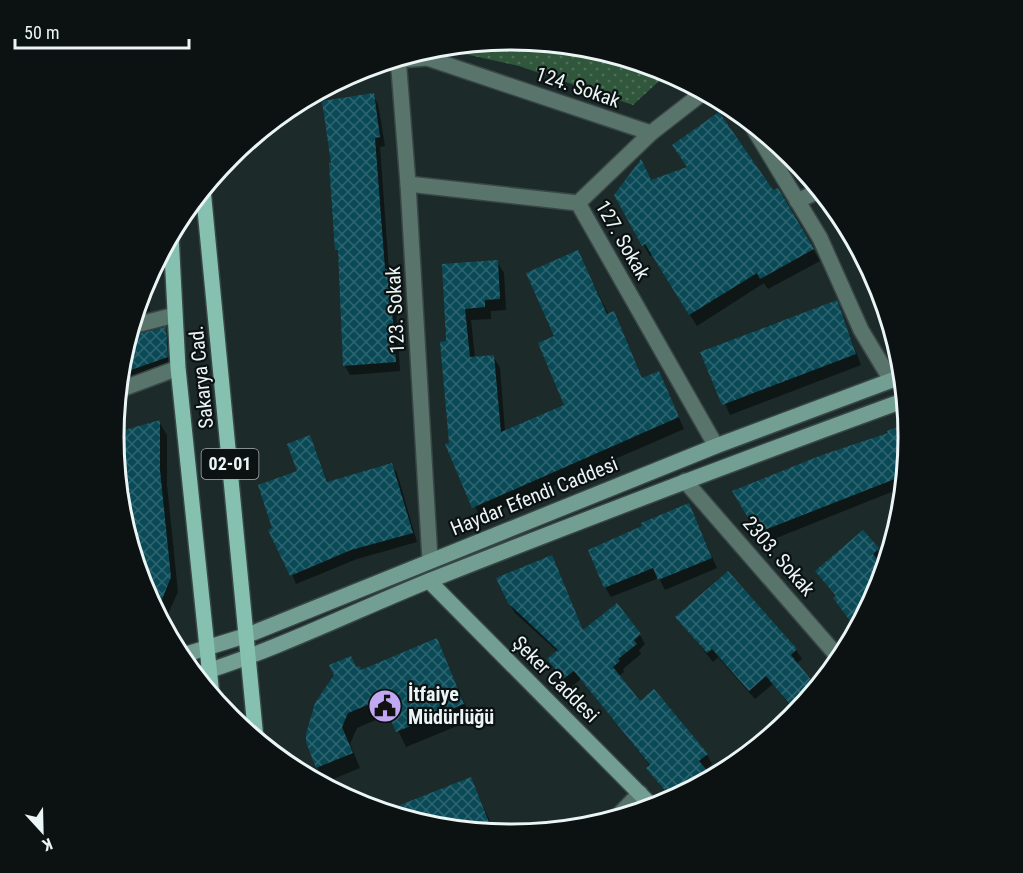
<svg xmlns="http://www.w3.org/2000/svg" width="1023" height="873" viewBox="0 0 1023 873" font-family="'Roboto Condensed',sans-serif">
  <defs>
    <pattern id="park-dots" width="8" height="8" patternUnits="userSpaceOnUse" patternTransform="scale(1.5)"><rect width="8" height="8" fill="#30573c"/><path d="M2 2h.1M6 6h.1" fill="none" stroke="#4e7059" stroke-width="1.8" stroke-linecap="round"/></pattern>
    <pattern id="building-cross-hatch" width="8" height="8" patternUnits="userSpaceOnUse" patternTransform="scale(1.5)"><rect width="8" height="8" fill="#0a4a57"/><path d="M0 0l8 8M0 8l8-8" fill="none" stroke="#2e6570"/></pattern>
  </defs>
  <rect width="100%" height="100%" fill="#1c2a2a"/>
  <!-- park -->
  <g fill="url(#park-dots)">
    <path d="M 512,39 L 589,47 L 669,72 L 633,105 L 519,66 L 433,47 Z"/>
    <path d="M 779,144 L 804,169 L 795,172 Z"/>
  </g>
  <!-- shadow -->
  <g fill="#0007">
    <path d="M 373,95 L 378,104 L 385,146 L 380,147 L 389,271 L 394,279 L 400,371 L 350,375 L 345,366 L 339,254 L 337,249 Z"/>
    <path d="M 688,169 L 773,192 L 778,190 L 820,261 L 768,289 L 764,283 L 697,326 L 652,255 L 650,256 L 615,195 Z"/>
    <path d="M 577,251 L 644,385 L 659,373 L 684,429 L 480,518 L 450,444 L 443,265 L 497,262 L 504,273 L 506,310 L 491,311 L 491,319 L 471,320 L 475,358 L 493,356 L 500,368 L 505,431 L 566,406 L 556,337 Z"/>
    <path d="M 147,279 L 150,311 L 136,312 L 144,284 Z"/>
    <path d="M 837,303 L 861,365 L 730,415 L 702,353 L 770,325 Z"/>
    <path d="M 165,329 L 170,336 L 171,365 L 119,383 L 122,359 L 128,339 Z"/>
    <path d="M 159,422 L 167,435 L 167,485 L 178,592 L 163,625 L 144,588 L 122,514 L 120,497 L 132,494 L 118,473 L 114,436 Z"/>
    <path d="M 908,424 L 904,487 L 764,543 L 734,492 L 890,434 Z"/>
    <path d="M 310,437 L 328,483 L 392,465 L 397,473 L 417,542 L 357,559 L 296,584 L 274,529 L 299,472 Z"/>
    <path d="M 689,505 L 717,568 L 665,590 L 659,578 L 611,597 L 605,587 Z"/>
    <path d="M 863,532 L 882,557 L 836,596 L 817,571 Z"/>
    <path d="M 551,557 L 584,632 L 617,606 L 640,635 L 645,644 L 639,650 L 641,654 L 623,669 L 624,672 L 619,676 L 640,703 L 707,755 L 712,764 L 705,770 L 711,778 L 663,804 L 660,798 L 666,793 L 648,769 L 651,767 L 581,679 L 570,688 L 554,669 L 549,659 L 558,652 L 515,613 L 509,603 Z"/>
    <path d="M 728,573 L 796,650 L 802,659 L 796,664 L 816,688 L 792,718 L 763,742 L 759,736 L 791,707 L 773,684 L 755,699 L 718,657 L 713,662 L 677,617 Z"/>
    <path d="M 436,640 L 472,720 L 406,747 L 390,714 L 357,728 L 350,744 L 360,768 L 326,782 L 317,767 L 356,669 L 361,671 Z"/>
    <path d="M 470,778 L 495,832 L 434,826 L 387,812 Z"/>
  </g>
  <!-- building -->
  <g fill="url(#building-cross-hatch)">
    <path d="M 374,93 L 380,137 L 375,138 L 385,269 L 389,269 L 396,362 L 343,366 L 338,250 L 335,250 L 329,163 L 331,163 L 322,101 Z"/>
    <path d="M 719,112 L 773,190 L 778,188 L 814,249 L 760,279 L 757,273 L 689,315 L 645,244 L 642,246 L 614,195 L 641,159 L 651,180 L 687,167 L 672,145 Z"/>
    <path d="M 578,250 L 607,314 L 614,311 L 642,378 L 659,371 L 679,417 L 472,508 L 445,444 L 449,443 L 440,342 L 446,341 L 442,264 L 498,260 L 500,299 L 485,300 L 485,307 L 465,309 L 470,357 L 494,355 L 501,432 L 564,405 L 538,343 L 554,336 L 526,273 Z"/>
    <path d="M 837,300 L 856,354 L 722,405 L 700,352 Z"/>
    <path d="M 166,327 L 168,357 L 128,371 L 123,355 L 129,336 Z"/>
    <path d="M 160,420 L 160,470 L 171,577 L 157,612 L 144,588 L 122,514 L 120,496 L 131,492 L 118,473 L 114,436 L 114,433 Z"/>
    <path d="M 908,423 L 905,475 L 757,533 L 732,491 L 822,455 L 888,433 L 887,431 Z"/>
    <path d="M 310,435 L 327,482 L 392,463 L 413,533 L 351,550 L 290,576 L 268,530 L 272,528 L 258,485 L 297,471 L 287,444 Z"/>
    <path d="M 689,503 L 712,558 L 658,580 L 653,568 L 604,588 L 588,550 L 642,526 L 641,523 Z"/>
    <path d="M 863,530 L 879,548 L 873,554 L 885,569 L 879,589 L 857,630 L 833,598 L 836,596 L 815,571 Z"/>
    <path d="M 552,555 L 583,630 L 617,603 L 641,634 L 634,640 L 637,644 L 618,659 L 620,661 L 613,667 L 640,701 L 654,689 L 708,754 L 699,761 L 713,777 L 672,799 L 646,768 L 650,765 L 574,671 L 563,679 L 547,659 L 558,650 L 508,603 L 496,578 Z"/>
    <path d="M 728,571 L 797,649 L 791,655 L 817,687 L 797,713 L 766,676 L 749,691 L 712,649 L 707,653 L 675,617 Z"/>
    <path d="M 437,638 L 464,704 L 396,732 L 382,699 L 348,713 L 342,727 L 353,753 L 316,768 L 306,742 L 306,734 L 315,703 L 334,675 L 329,665 L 351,656 L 356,667 L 360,666 L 361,670 Z"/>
    <path d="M 471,777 L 493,832 L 434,826 L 385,811 Z"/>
  </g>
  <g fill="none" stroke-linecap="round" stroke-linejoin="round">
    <defs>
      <g id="street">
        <path d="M 398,57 L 408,184 L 430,560"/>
        <path d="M 387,61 L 427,58 L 651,133"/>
        <path d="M 748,119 L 820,238 L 861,330 L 891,380"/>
        <path d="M 408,184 L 578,203 L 716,446"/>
        <path d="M 797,201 L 821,190"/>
        <path d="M 578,203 L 651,133 L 705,91"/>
        <path d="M 132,326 L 175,315"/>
        <path d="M 119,390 L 178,368"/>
        <path d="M 685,481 L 840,659"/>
        <path d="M 615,819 L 640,793"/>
      </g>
      <g id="secondary">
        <path d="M 429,581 L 653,807"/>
        <path d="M 180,656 L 248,635 L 716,446 L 903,376"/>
        <path d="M 195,675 C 276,650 352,612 431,580 C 588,518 746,458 905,400"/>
      </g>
      <g id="primary">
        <path d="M 203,189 L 256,739"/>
        <path d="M 171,235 L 178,368 L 212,696"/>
      </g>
    </defs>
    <!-- street casing -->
    <use href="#street" stroke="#394646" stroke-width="18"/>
    <!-- secondary casing -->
    <use href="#secondary" stroke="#394646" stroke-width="18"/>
    <!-- primary casing -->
    <use href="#primary" stroke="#394646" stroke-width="18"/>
    <!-- street -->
    <use href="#street" stroke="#58746b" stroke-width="15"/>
    <!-- secondary -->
    <use href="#secondary" stroke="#729f91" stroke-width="15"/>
    <!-- primary -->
    <use href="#primary" stroke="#85c1ae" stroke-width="15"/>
  </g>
  <!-- icons -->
  <defs>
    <symbol id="civic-disc" viewBox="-11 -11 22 22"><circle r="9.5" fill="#c1a8f3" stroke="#0b1211"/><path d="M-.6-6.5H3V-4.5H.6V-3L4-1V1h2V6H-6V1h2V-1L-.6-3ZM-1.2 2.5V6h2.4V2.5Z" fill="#111"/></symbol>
  </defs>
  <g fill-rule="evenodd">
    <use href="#civic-disc" x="366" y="687" width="38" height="38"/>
  </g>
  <g text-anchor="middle" stroke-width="4.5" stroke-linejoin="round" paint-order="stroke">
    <!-- shield labels -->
    <rect fill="#0b1211" stroke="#a8b1b1" stroke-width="1.5" x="201.5" y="449" width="57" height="30" rx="4.5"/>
    <g font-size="18" font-weight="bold" fill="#ecf5f5">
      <text x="230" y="470">02-01</text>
    </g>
    <!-- street labels -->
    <g font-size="20" fill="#ecf5f5" stroke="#0b1211">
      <text transform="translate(578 87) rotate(19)" y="7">124. Sokak</text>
      <text transform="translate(623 240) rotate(60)" y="7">127. Sokak</text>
      <text transform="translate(395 310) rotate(-93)" y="7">123. Sokak</text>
      <text transform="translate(201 377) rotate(-96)" y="7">Sakarya Cad.</text>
      <text transform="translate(534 496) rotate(-22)" y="7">Haydar Efendi Caddesi</text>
      <text transform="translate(779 556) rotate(49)" y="7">2303. Sokak</text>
      <text transform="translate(556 679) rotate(45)" y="7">Şeker Caddesi</text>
    </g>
    <!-- poi labels -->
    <g font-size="20" font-weight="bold" fill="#ecf5f5" stroke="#0b1211" text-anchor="start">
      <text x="408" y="701">İtfaiye<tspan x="408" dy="23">Müdürlüğü</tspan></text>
    </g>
  </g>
  <!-- crop -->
  <path d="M0 0H1023V873H0ZM124 437a387 387 0 1 1 774 0a387 387 0 1 1-774 0Z" fill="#0b1211" fill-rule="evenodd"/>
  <path fill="none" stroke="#ecf5f5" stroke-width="3" d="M124 437a387 387 0 1 1 774 0a387 387 0 1 1-774 0Z"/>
  <!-- north arrow -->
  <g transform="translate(42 831) rotate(158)" stroke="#0b1211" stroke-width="4.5" paint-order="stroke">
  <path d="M0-4.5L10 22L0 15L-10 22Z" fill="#ecf5f5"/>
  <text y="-9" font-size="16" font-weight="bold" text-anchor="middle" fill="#ecf5f5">K</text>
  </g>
  <!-- scale -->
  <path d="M15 39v9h174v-9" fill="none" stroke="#ecf5f5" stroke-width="3"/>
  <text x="24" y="39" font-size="18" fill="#ecf5f5" stroke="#0b1211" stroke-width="4.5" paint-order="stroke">50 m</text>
</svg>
